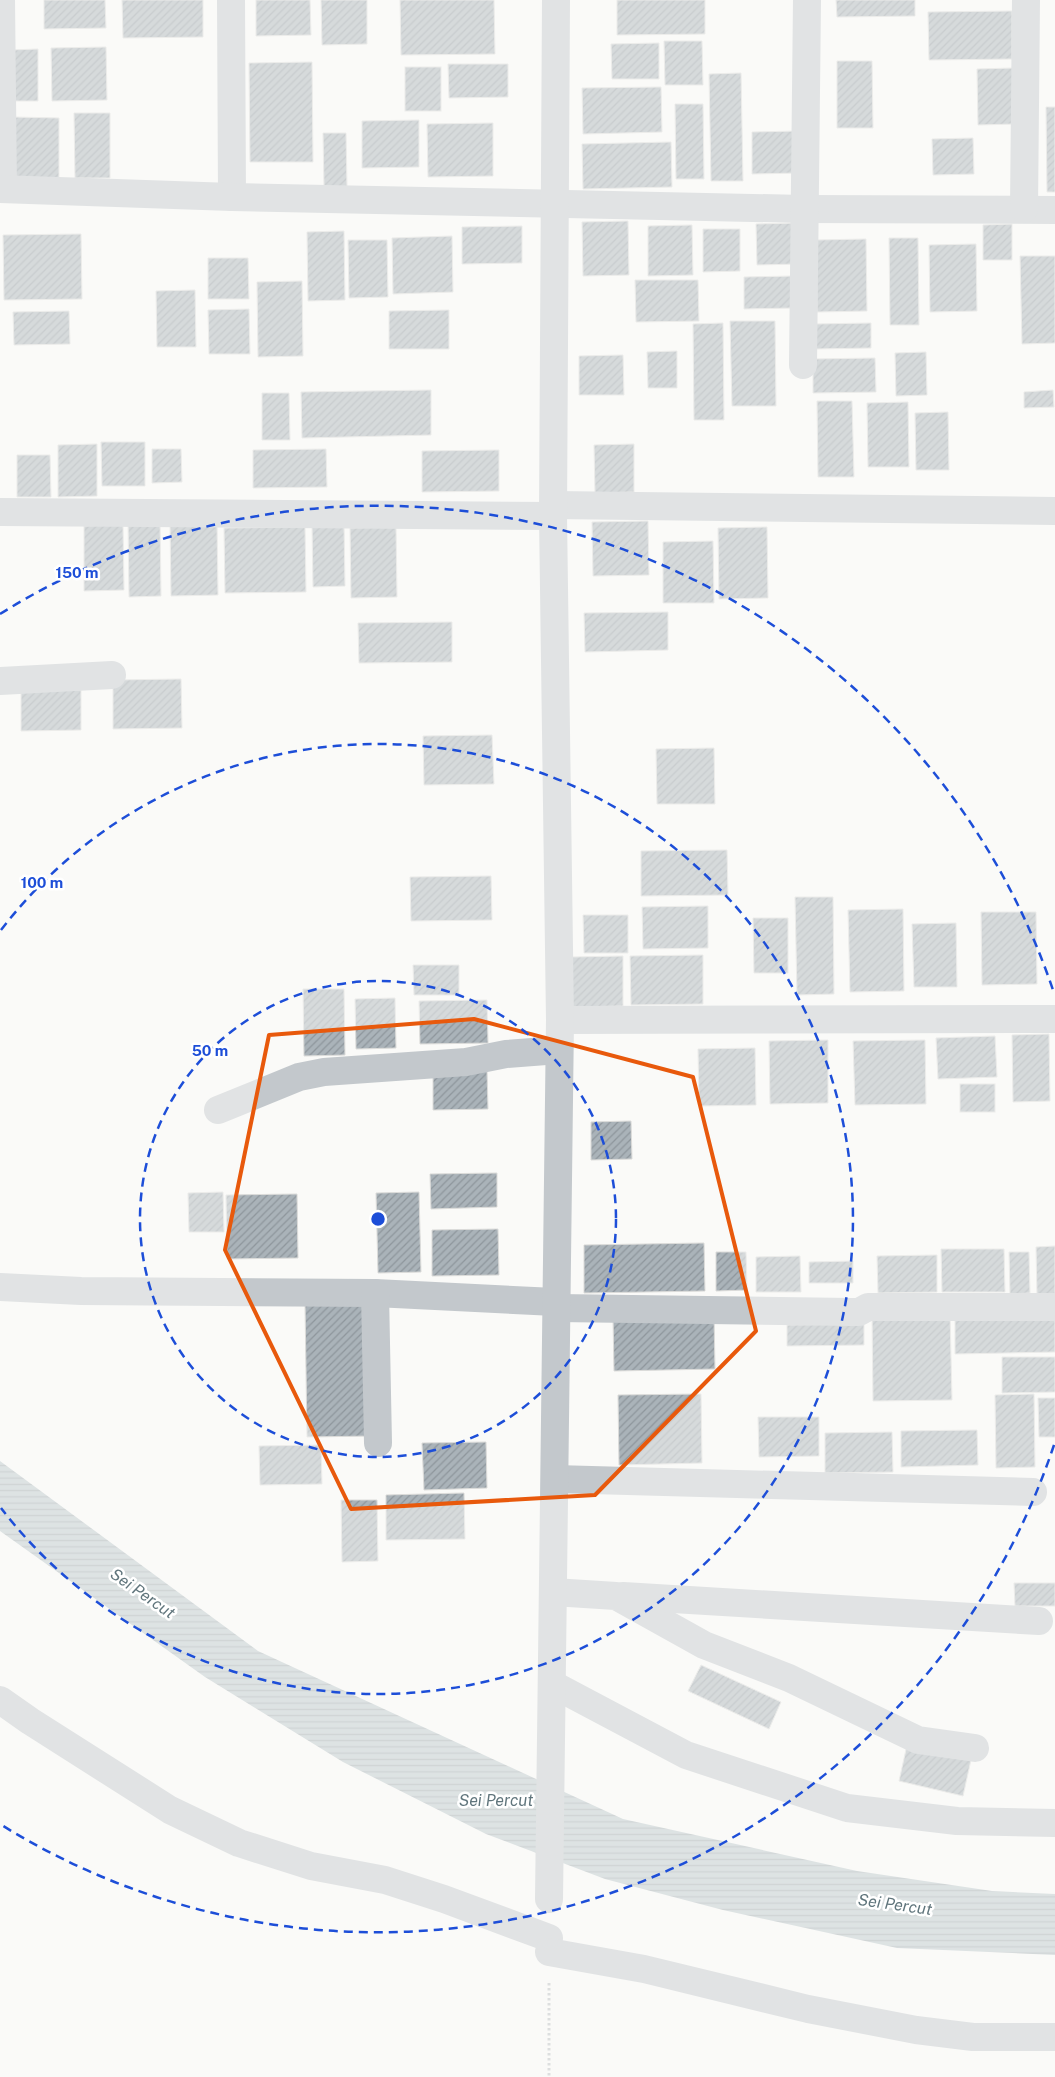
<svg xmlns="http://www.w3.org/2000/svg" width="1055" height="2077" viewBox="0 0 1055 2077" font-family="'Public Sans',sans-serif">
  <defs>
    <pattern id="water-rules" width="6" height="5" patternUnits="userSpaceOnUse" patternTransform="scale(1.25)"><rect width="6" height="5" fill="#bbc7cb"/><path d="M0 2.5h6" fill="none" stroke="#9ca6aa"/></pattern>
    <pattern id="building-hatch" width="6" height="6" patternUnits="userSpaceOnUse" patternTransform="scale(1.25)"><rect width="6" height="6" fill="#aab3b9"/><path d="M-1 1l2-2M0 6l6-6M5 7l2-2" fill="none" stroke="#8e969c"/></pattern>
  </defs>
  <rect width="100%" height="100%" fill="#fafaf8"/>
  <!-- water -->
  <path fill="url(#water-rules)" d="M 0,1461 L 258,1651 L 623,1819 L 857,1871 L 992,1891 L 1055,1894 L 1055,1955 L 897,1948 L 723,1910 L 605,1879 L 486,1834 L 343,1762 L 205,1677 L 0,1531 Z"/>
  <!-- building -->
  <g fill="url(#building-hatch)" stroke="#dcdcda">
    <path d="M 44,0 L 105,0 L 106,28 L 44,29 Z"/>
    <path d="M 122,0 L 203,0 L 203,37 L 123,38 Z"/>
    <path d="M 256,0 L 310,0 L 311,35 L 256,36 Z"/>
    <path d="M 321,0 L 367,0 L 367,44 L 322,45 Z"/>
    <path d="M 400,0 L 494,0 L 495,54 L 401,55 Z"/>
    <path d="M 617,0 L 705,0 L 705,34 L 617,35 Z"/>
    <path d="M 836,0 L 915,0 L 915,16 L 837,17 Z"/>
    <path d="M 1012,11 L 1012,59 L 929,60 L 928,12 Z"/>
    <path d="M 664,41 L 702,41 L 703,85 L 665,85 Z"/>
    <path d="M 659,43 L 659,79 L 612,79 L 611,44 Z"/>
    <path d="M 106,47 L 107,100 L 52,101 L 51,48 Z"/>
    <path d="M 38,49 L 38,101 L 10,101 L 10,50 Z"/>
    <path d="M 837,61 L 872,61 L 873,128 L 837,128 Z"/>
    <path d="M 312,62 L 313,162 L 250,162 L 249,63 Z"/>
    <path d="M 448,64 L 508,64 L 508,97 L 449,98 Z"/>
    <rect x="405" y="67" width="36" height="44"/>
    <path d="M 1013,68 L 1014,124 L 978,125 L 977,69 Z"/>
    <path d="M 741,73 L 743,181 L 711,181 L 709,74 Z"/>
    <path d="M 661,87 L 662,132 L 583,134 L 582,88 Z"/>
    <path d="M 675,104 L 703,104 L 704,179 L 676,179 Z"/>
    <path d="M 1046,107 L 1055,107 L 1055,192 L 1047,192 Z"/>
    <path d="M 74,113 L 110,113 L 110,178 L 75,178 Z"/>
    <path d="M 13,117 L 59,118 L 59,184 L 13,184 Z"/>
    <path d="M 419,120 L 419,167 L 362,168 L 362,121 Z"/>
    <path d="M 493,123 L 493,176 L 428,177 L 427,124 Z"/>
    <path d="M 797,131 L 798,173 L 752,174 L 752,132 Z"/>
    <path d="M 323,133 L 346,133 L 347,187 L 324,187 Z"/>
    <path d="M 973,138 L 974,174 L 933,175 L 932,139 Z"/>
    <path d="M 671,142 L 672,187 L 583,189 L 582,144 Z"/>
    <path d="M 628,221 L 629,275 L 583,276 L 582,222 Z"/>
    <path d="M 796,223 L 797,264 L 757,265 L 756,224 Z"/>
    <path d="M 1012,224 L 1012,260 L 983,260 L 983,225 Z"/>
    <path d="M 692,225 L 693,275 L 648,276 L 648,226 Z"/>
    <path d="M 522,226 L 522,263 L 462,264 L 462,227 Z"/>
    <path d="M 703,229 L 740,229 L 740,271 L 703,272 Z"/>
    <path d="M 344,231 L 345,300 L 308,301 L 307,232 Z"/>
    <path d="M 81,234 L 82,299 L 4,300 L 3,235 Z"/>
    <path d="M 452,236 L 453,292 L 393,294 L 392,238 Z"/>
    <path d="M 889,238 L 918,238 L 919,325 L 890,325 Z"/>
    <path d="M 866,239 L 867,311 L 817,312 L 816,240 Z"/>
    <path d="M 348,240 L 387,240 L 388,297 L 349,298 Z"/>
    <path d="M 976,244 L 977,311 L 930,312 L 929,245 Z"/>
    <path d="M 1020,256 L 1055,256 L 1055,343 L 1022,344 Z"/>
    <path d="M 208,258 L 248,258 L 249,299 L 208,299 Z"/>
    <path d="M 793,276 L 794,308 L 744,309 L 744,277 Z"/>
    <path d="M 635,280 L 698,280 L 699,321 L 636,322 Z"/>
    <path d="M 302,281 L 303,356 L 258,357 L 257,282 Z"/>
    <path d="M 195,290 L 196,347 L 157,347 L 156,291 Z"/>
    <path d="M 249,309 L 250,354 L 209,354 L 208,310 Z"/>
    <path d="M 449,310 L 449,349 L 389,349 L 389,311 Z"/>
    <path d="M 69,311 L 70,344 L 14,345 L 13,312 Z"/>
    <path d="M 730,321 L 775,321 L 776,406 L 732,406 Z"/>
    <path d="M 723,323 L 724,420 L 694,420 L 693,324 Z"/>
    <path d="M 871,323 L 871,348 L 815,349 L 814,324 Z"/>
    <path d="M 677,351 L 677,388 L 648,388 L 647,352 Z"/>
    <path d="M 926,352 L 927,395 L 896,396 L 895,353 Z"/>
    <path d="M 623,355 L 624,395 L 579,395 L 579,356 Z"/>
    <path d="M 875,358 L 876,392 L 813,393 L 813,359 Z"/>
    <path d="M 431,390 L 431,435 L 302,438 L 301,392 Z"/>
    <path d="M 1053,390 L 1054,407 L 1024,408 L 1024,392 Z"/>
    <path d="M 262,393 L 289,393 L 290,440 L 262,440 Z"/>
    <path d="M 817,401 L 852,401 L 854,477 L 818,477 Z"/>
    <path d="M 908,402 L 909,467 L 868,467 L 867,403 Z"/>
    <path d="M 948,412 L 949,470 L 916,470 L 915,413 Z"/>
    <path d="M 101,442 L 145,442 L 145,486 L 102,486 Z"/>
    <path d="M 97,444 L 97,496 L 58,497 L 58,445 Z"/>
    <path d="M 634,444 L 634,492 L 595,493 L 594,445 Z"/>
    <path d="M 152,449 L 181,449 L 182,482 L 152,483 Z"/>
    <path d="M 326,449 L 327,487 L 253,488 L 253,450 Z"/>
    <path d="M 499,450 L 499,491 L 422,492 L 422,451 Z"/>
    <path d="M 17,455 L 50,455 L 51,497 L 17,497 Z"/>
    <path d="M 128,520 L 160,520 L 161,596 L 129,597 Z"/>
    <path d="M 648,521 L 649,575 L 593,576 L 592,522 Z"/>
    <path d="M 217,522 L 218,595 L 171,596 L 170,523 Z"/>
    <path d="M 123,525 L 124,590 L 84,591 L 84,526 Z"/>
    <path d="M 312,525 L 344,525 L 345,586 L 313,587 Z"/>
    <path d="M 305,527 L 306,592 L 225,593 L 224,528 Z"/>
    <path d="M 396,527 L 397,597 L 351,598 L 350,528 Z"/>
    <path d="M 767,527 L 768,598 L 719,599 L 718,528 Z"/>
    <path d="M 713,541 L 714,603 L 663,603 L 663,542 Z"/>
    <path d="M 668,612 L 668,650 L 585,652 L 584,613 Z"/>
    <path d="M 452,622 L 452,662 L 359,663 L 358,623 Z"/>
    <path d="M 181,679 L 182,728 L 113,729 L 113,680 Z"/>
    <path d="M 81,690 L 81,730 L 21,731 L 21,691 Z"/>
    <path d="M 492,735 L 494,784 L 424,785 L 423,736 Z"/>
    <path d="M 714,748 L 715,804 L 657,804 L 656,749 Z"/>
    <path d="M 727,850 L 728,895 L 641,896 L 641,851 Z"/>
    <path d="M 491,876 L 492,920 L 411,921 L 410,877 Z"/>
    <path d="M 795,897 L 833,897 L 834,994 L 797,995 Z"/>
    <path d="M 708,906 L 708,948 L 643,949 L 642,907 Z"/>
    <path d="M 903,909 L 904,991 L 850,992 L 848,910 Z"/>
    <path d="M 981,912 L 1036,912 L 1037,984 L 982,985 Z"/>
    <path d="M 583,915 L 628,915 L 628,953 L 584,953 Z"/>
    <path d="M 753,918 L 788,918 L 788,973 L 754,973 Z"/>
    <path d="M 956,923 L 957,987 L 914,987 L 912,924 Z"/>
    <path d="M 703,955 L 703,1004 L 631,1005 L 630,956 Z"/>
    <path d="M 623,956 L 623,1006 L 572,1007 L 572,957 Z"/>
    <path d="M 413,965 L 459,965 L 459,995 L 414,995 Z"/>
    <path d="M 303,989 L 344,989 L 345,1055 L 304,1056 Z"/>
    <path d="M 395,998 L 396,1048 L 356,1049 L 355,999 Z"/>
    <path d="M 487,1000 L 488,1043 L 420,1044 L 419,1001 Z"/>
    <path d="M 1049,1034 L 1050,1101 L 1013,1102 L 1012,1035 Z"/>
    <path d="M 995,1036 L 997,1077 L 938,1079 L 936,1038 Z"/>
    <path d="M 828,1040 L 828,1103 L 770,1104 L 769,1041 Z"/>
    <path d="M 925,1040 L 926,1104 L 855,1105 L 853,1041 Z"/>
    <path d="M 755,1048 L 756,1105 L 699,1106 L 698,1049 Z"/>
    <path d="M 487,1071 L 488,1109 L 433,1110 L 433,1072 Z"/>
    <rect x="960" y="1084" width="35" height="28"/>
    <path d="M 631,1121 L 632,1159 L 591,1160 L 591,1122 Z"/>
    <path d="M 497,1173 L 497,1207 L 431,1209 L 430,1174 Z"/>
    <path d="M 223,1192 L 224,1232 L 189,1232 L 188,1193 Z"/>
    <path d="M 419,1192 L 421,1272 L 378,1273 L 376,1193 Z"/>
    <path d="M 297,1194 L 298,1258 L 227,1259 L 226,1195 Z"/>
    <path d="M 498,1229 L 499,1275 L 432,1276 L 432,1230 Z"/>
    <path d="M 704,1243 L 705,1291 L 584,1293 L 584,1245 Z"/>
    <path d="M 1055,1246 L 1055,1296 L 1037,1296 L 1036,1247 Z"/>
    <path d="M 941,1249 L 1004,1249 L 1005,1292 L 942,1292 Z"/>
    <path d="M 716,1252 L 746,1252 L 747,1290 L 716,1291 Z"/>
    <path d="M 1009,1252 L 1029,1252 L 1030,1293 L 1010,1294 Z"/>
    <path d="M 937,1255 L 937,1292 L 878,1293 L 877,1256 Z"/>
    <path d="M 800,1256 L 801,1292 L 756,1292 L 756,1257 Z"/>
    <path d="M 853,1261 L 853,1283 L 809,1283 L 809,1262 Z"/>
    <path d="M 368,1302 L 370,1436 L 307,1437 L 305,1303 Z"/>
    <path d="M 950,1313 L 952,1400 L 873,1401 L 872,1314 Z"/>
    <path d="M 1055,1315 L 1055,1352 L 955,1354 L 955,1317 Z"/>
    <path d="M 714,1316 L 715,1369 L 614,1371 L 613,1317 Z"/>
    <path d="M 864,1324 L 864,1345 L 787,1346 L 787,1325 Z"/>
    <path d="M 1002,1357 L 1055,1357 L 1055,1392 L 1002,1393 Z"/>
    <path d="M 701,1394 L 702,1463 L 619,1465 L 618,1395 Z"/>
    <path d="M 1034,1394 L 1035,1467 L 996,1468 L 995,1395 Z"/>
    <path d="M 1038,1398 L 1055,1398 L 1055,1437 L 1039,1437 Z"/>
    <path d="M 758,1417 L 819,1417 L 819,1456 L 759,1457 Z"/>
    <path d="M 977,1430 L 978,1465 L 901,1467 L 901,1431 Z"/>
    <path d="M 892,1432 L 893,1472 L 825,1473 L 825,1433 Z"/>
    <path d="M 486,1442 L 487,1488 L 424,1490 L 422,1443 Z"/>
    <path d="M 321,1445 L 322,1484 L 260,1485 L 259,1446 Z"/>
    <path d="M 464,1493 L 465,1539 L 386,1540 L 386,1495 Z"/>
    <path d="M 341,1500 L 377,1500 L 378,1561 L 342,1562 Z"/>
    <path d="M 1014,1583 L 1055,1583 L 1055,1606 L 1015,1606 Z"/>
    <path d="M 701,1665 L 781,1702 L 769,1729 L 688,1691 Z"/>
    <path d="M 907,1745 L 971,1760 L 963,1796 L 899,1781 Z"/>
  </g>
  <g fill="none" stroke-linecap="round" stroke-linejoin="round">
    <!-- path -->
    <path stroke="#bbbfc2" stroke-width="3" stroke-dasharray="2.5 2.5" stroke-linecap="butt" d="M 549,1983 L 549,2077"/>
    <!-- minor -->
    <g stroke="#c3c8cc" stroke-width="28">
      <path d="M 1,0 L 3,189"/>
      <path d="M 231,0 L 232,197"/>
      <path d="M 0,189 L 232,197 L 804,209 L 1055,210"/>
      <path d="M 1024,209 L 1026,0"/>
      <path d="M 803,365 L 807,0"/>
      <path d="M 553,505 L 1055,511"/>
      <path d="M 0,512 L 553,516"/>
      <path d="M 0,681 L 112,675"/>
      <path d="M 560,1020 L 1055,1019"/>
      <path d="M 218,1110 L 299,1077 L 324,1072 L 466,1062 L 506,1054 L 559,1050"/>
      <path d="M 0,1287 L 81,1291 L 375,1293 L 555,1302"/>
      <path d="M 375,1293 L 378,1443"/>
      <path d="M 557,1308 L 851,1312 L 859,1312 L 868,1307 L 1055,1307"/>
      <path d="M 555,1479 L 1033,1492"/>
      <path d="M 553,1592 L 616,1596 L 704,1645 L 789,1678 L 918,1740 L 975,1748"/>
      <path d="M 623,1596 L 1039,1621"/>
      <path d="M 552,1684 L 686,1755 L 847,1808 L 957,1821 L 1055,1823"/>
      <path d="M 0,1700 L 30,1721 L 170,1810 L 239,1843 L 311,1866 L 385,1880 L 444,1899 L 549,1938"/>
      <path d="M 549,1899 L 560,1020 L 553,516 L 556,0"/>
      <path d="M 549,1952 L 644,1969 L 808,2009 L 916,2030 L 973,2037 L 1055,2037"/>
    </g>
  </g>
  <!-- marked area -->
  <path d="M0 0H1055V2077H0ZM 474,1019 L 693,1077 L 756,1331 L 595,1495 L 351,1509 L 225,1250 L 269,1035 Z" fill="#fafaf8" fill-opacity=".55" fill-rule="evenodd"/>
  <path fill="none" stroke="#e8590c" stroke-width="4" stroke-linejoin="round" d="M 474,1019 L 693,1077 L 756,1331 L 595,1495 L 351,1509 L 225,1250 L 269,1035 Z"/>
  <!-- distance rings -->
  <g fill="none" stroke="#1d4ed8" stroke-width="2.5" stroke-dasharray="9 6">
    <circle cx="378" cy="1219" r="238"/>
    <path d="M1 930A475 475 0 1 1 1 1508"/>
    <path d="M1054 1445A713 713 0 0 1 0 1824M0 614A713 713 0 0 1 1054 993"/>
  </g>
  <g text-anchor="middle" stroke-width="5" stroke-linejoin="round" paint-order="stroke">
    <!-- water labels -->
    <g font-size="16" font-style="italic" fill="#60757c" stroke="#fff">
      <text transform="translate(143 1593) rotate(35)" y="6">Sei Percut</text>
      <text x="496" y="1806">Sei Percut</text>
      <text transform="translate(895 1904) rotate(8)" y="6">Sei Percut</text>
    </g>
  </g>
  <circle cx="378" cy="1219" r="8" fill="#1d4ed8" stroke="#fff" stroke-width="2.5"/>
  <g font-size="15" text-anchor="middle" font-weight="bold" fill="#1d4ed8" stroke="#fff" stroke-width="5" stroke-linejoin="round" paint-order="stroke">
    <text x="77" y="578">150 m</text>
    <text x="42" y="888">100 m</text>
    <text x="210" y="1056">50 m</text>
  </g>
</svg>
